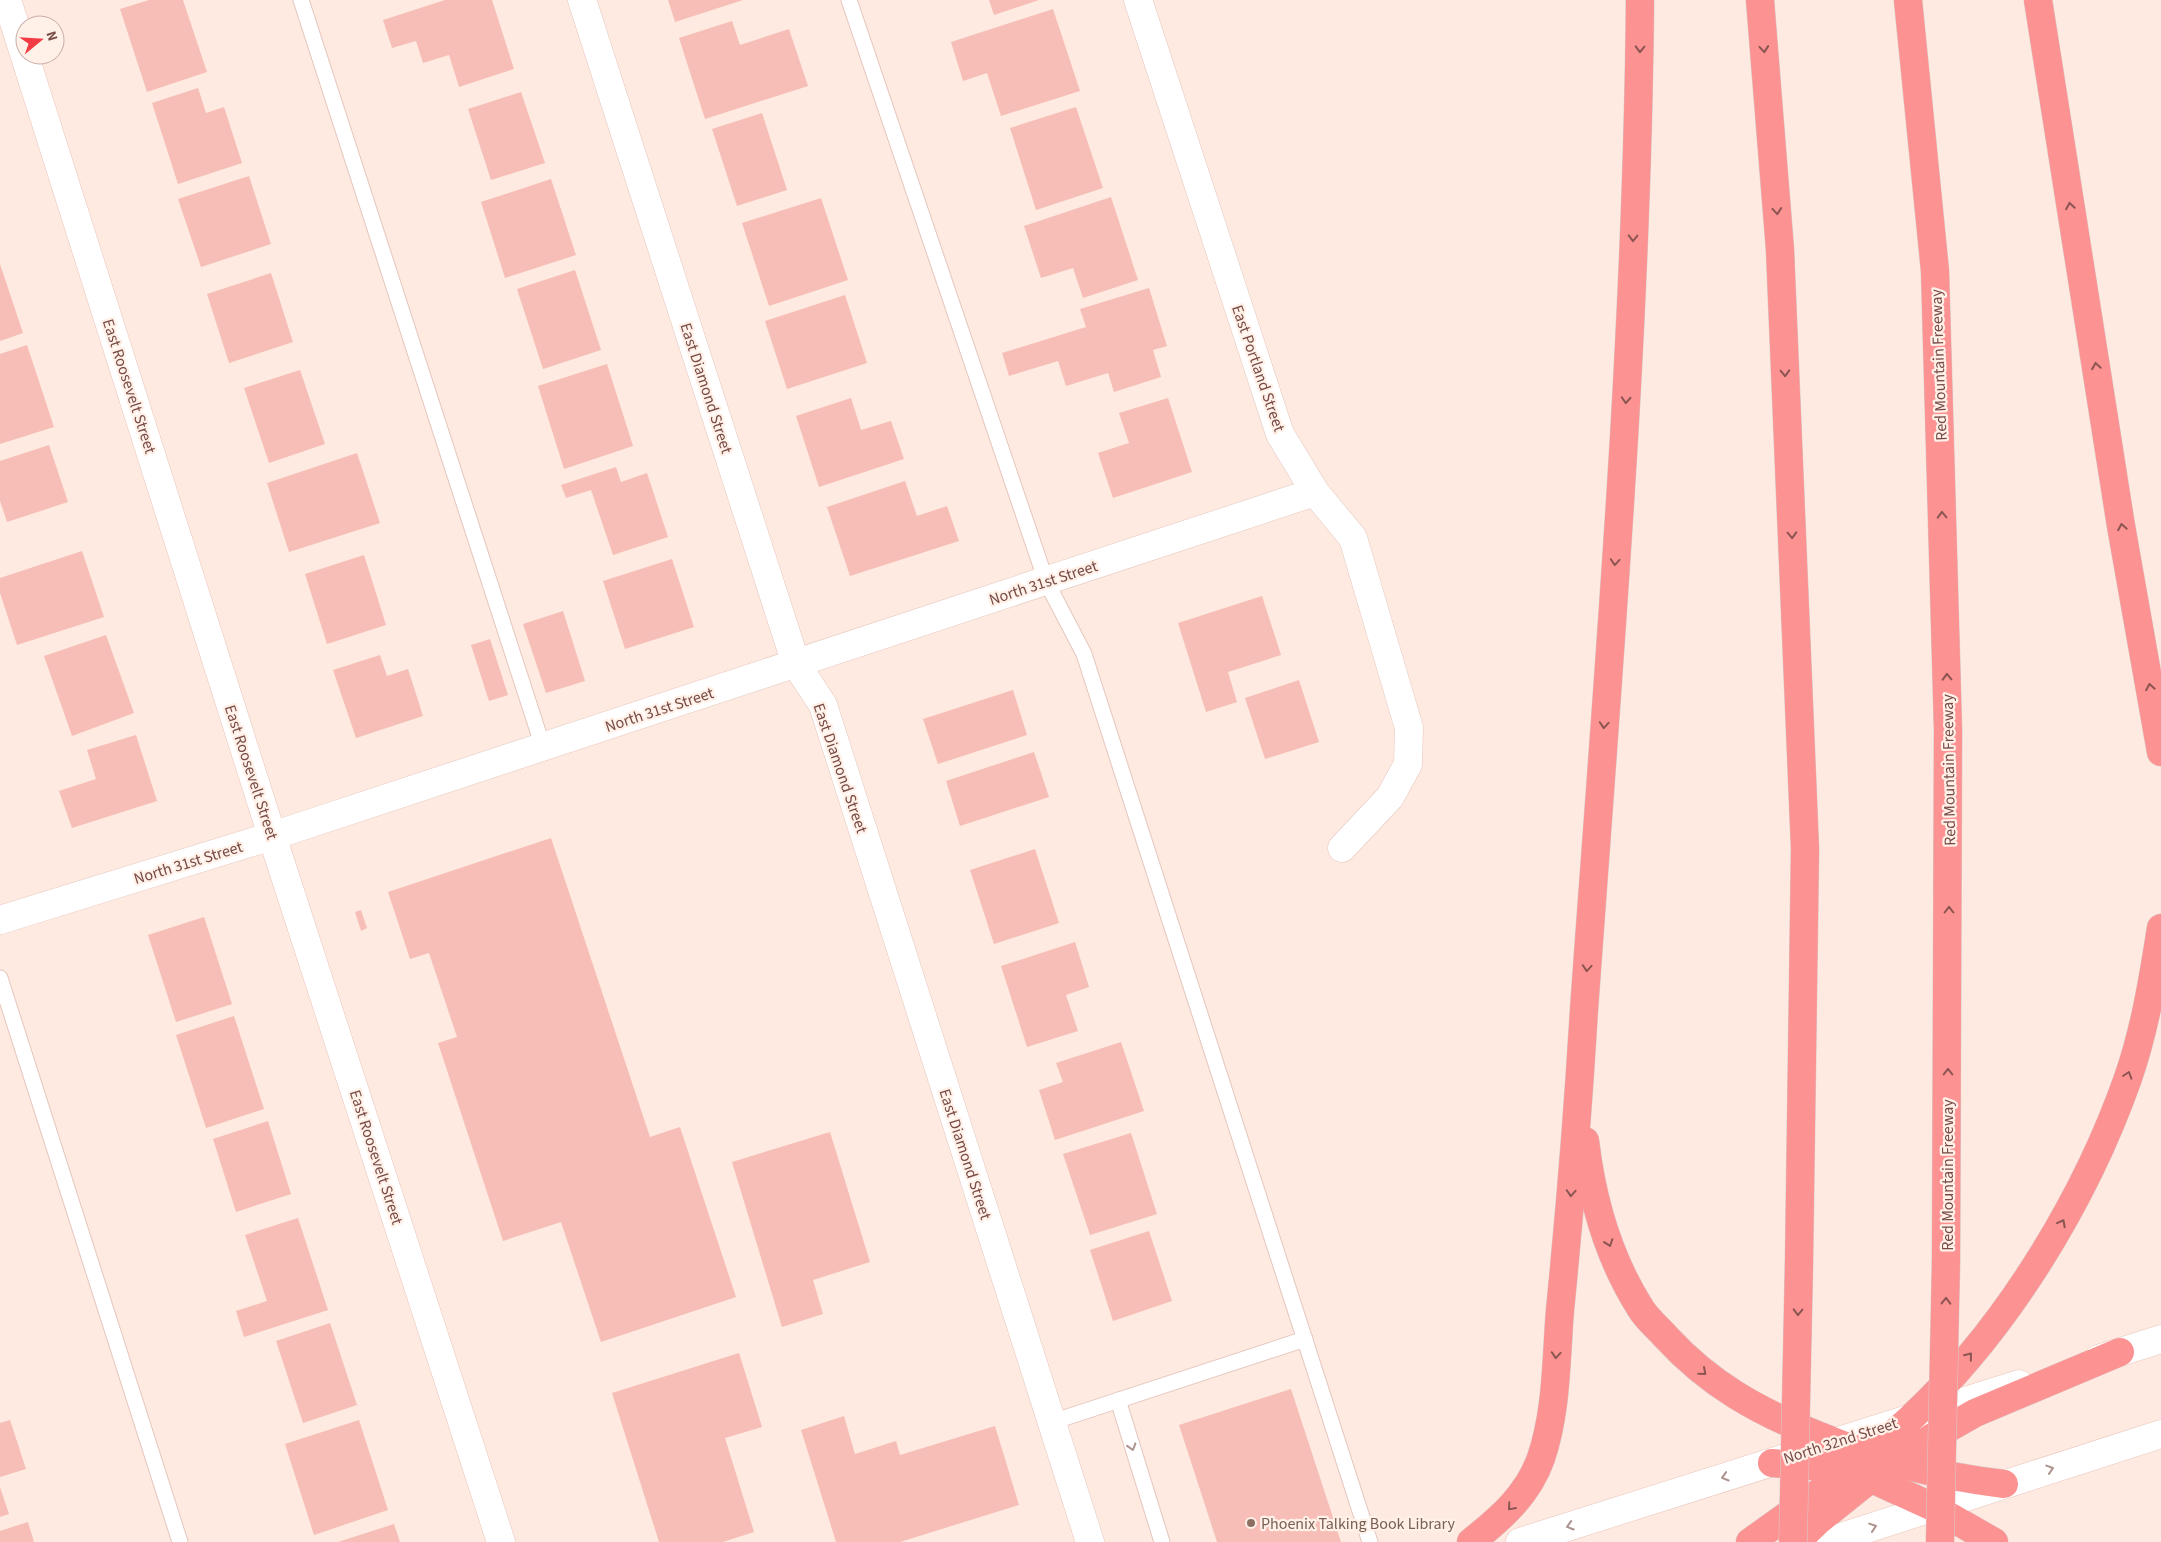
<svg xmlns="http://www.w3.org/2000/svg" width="2161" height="1542" viewBox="0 0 2161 1542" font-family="'Source Sans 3',sans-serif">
  <rect width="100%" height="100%" fill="#feeae0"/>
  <!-- building -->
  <g fill="#f6beb6">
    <path d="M 149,0 L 183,0 L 207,72 L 147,92 L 120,9 Z"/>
    <path d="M 445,0 L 492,0 L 514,69 L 459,87 L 449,55 L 423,63 L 416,41 L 392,48 L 383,20 Z"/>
    <path d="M 668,0 L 743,0 L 675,22 Z"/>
    <path d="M 989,0 L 1039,0 L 994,15 Z"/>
    <path d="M 1053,9 L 1080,91 L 1001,116 L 987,73 L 963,81 L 951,42 Z"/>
    <path d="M 732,21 L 740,45 L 789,29 L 808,86 L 705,119 L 679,38 Z"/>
    <path d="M 198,88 L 206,113 L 224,107 L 242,163 L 178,184 L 152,103 Z"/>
    <path d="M 521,92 L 545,163 L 491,180 L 468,109 Z"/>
    <path d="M 1076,107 L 1103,188 L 1036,210 L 1010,128 Z"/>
    <path d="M 762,113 L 787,190 L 737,206 L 712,129 Z"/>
    <path d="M 249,176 L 271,244 L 201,267 L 178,199 Z"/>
    <path d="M 551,179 L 576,255 L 505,278 L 481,202 Z"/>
    <path d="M 1111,197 L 1138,280 L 1083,298 L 1073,268 L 1041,278 L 1024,226 Z"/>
    <path d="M 821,198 L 848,280 L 769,306 L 742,223 Z"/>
    <path d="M 0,264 L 23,333 L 0,341 Z"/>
    <path d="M 575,270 L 601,350 L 543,369 L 517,289 Z"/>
    <path d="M 271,273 L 293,342 L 229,363 L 207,294 Z"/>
    <path d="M 1149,288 L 1167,346 L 1153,350 L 1161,377 L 1114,392 L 1108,373 L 1066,386 L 1058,361 L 1009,376 L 1002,353 L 1086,327 L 1080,309 Z"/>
    <path d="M 845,295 L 867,363 L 787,389 L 765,321 Z"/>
    <path d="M 27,345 L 54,427 L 0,444 L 0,354 Z"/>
    <path d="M 607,364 L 633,446 L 564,469 L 538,386 Z"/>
    <path d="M 300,370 L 325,444 L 269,463 L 244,388 Z"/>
    <path d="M 851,398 L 861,430 L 891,421 L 904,459 L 819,487 L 796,416 Z"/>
    <path d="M 1168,398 L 1192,472 L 1113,498 L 1098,453 L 1129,443 L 1119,413 Z"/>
    <path d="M 49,445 L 68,502 L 7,522 L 0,501 L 0,461 Z"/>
    <path d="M 357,453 L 380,523 L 289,552 L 267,483 Z"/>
    <path d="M 616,467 L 621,482 L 647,473 L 668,537 L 613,555 L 591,490 L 566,498 L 561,485 Z"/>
    <path d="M 905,481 L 917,516 L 947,506 L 959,541 L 850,576 L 827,507 Z"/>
    <path d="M 82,551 L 104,617 L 17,645 L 0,593 L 0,578 Z"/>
    <path d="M 364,555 L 386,625 L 327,644 L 305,574 Z"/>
    <path d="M 672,559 L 694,627 L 625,649 L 603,581 Z"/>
    <path d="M 1262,596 L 1281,655 L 1228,672 L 1237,702 L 1206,712 L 1178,623 Z"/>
    <path d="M 563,611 L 585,681 L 546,693 L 523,624 Z"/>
    <path d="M 106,635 L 134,713 L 72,736 L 44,656 Z"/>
    <path d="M 490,639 L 508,695 L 489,701 L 471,645 Z"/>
    <path d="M 380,655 L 387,676 L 408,669 L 423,716 L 356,738 L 333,670 Z"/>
    <path d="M 1299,680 L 1319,742 L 1265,759 L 1245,698 Z"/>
    <path d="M 1013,690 L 1027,735 L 938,764 L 923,719 Z"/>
    <path d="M 136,735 L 157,801 L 72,828 L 59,791 L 96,779 L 87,750 Z"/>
    <path d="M 1034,752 L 1049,797 L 960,826 L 946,781 Z"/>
    <path d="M 551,838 L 650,1137 L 680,1127 L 736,1297 L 601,1342 L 561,1222 L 503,1241 L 438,1043 L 457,1037 L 429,953 L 410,959 L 388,892 Z"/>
    <path d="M 1035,849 L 1059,923 L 994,944 L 970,870 Z"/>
    <path d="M 361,910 L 367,928 L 361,931 L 355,912 Z"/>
    <path d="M 204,917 L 232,1004 L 176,1022 L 148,935 Z"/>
    <path d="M 1075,942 L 1089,987 L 1066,995 L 1078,1031 L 1027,1047 L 1001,966 Z"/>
    <path d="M 234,1016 L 264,1109 L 206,1128 L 176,1035 Z"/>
    <path d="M 1121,1042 L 1144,1111 L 1055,1140 L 1039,1090 L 1063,1082 L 1056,1063 Z"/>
    <path d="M 268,1121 L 291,1194 L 236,1212 L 213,1139 Z"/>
    <path d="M 830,1132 L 870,1262 L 813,1280 L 823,1314 L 782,1327 L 732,1162 Z"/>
    <path d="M 1131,1133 L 1157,1214 L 1090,1235 L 1063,1154 Z"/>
    <path d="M 298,1218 L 328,1310 L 244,1337 L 236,1311 L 267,1301 L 245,1235 Z"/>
    <path d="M 1149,1231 L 1172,1301 L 1113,1321 L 1090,1250 Z"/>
    <path d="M 330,1323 L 357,1405 L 303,1423 L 276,1341 Z"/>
    <path d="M 739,1353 L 762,1427 L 725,1438 L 754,1532 L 723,1542 L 659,1542 L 612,1393 Z"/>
    <path d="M 1291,1389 L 1341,1542 L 1217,1542 L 1179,1425 Z"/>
    <path d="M 844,1416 L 855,1454 L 896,1441 L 900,1455 L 995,1426 L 1019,1505 L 900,1542 L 836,1542 L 801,1430 Z"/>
    <path d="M 10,1420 L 26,1469 L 0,1477 L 0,1423 Z"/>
    <path d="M 359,1420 L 388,1510 L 314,1535 L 285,1444 Z"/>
    <path d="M 0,1487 L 9,1514 L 0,1517 Z"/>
    <path d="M 28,1522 L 34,1542 L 0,1542 L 0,1531 Z"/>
    <path d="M 394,1524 L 400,1542 L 338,1542 Z"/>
  </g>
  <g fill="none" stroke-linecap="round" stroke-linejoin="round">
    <defs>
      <g id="lane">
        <path d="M 301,0 L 543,747"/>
        <path d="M 849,0 L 1046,581 L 1084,654 L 1370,1542"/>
        <path d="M 0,978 L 180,1542"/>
        <path d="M 1118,1400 L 1162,1542"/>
        <path d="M 1052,1422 L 1305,1339"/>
      </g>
      <g id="street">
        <path d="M 582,0 L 796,664 L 823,705 L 1090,1542"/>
        <path d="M 1138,0 L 1280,434 L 1315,492 L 1353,538 L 1409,728 L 1408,764 L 1390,797 L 1342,848"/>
        <path d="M 0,920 L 272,836 L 1315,492"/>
      </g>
      <g id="secondary">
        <path d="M 7,0 L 272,836 L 501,1542"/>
        <path d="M 2098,1359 L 2161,1339"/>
        <path d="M 1520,1542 L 2019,1384"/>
        <path d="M 1826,1542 L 2161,1434"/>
      </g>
      <g id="highway">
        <path d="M 1760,0 L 1780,250 L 1805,849 L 1799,1263"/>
        <path d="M 1908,0 L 1935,271 L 1948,730 L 1946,1261"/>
        <path d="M 2038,0 L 2121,526 L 2161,752"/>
        <path d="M 1585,1141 C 1592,1200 1609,1259 1641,1309 C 1647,1319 1658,1328 1666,1337 C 1710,1385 1758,1411 1817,1435 C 1881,1461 1936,1476 2004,1484"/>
        <path d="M 1772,1463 L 1850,1469 L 1933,1507 L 1994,1542"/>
        <path d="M 1471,1542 C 1501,1518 1528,1495 1541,1458 C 1557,1411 1556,1359 1560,1310 C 1570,1210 1578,1110 1584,1010 C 1608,674 1637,337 1640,0"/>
        <path d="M 1750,1542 C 1805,1503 1861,1464 1911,1418 C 2006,1330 2085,1200 2128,1078 C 2145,1029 2153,979 2161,928"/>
        <path d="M 1796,1542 L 1819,1520 L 1870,1479 L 1931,1438 L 1975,1413 L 2120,1352"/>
      </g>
    </defs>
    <!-- lane casing -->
    <use href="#lane" stroke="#e5c6be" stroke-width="17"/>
    <!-- street casing -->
    <use href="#street" stroke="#e5c6be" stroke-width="29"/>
    <!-- secondary casing -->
    <use href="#secondary" stroke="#eac4bb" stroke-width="29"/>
    <!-- highway casing -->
    <use href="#highway" stroke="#d9cccb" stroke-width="29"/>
    <!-- lane -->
    <use href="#lane" stroke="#fff" stroke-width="15"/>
    <!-- street -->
    <use href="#street" stroke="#fff" stroke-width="28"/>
    <!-- secondary -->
    <use href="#secondary" stroke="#fff" stroke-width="28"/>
    <!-- highway -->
    <use href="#highway" stroke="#fd9292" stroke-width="28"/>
    <defs>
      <g id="highway-bridge">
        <path d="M 1793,1542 L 1799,1263"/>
        <path d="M 1940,1542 L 1946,1261"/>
      </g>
    </defs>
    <!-- highway-bridge casing -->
    <use href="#highway-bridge" stroke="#d9cccb" stroke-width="29" stroke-linecap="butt"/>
    <!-- highway-bridge -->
    <use href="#highway-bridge" stroke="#fd9292" stroke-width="28"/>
  </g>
  <!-- one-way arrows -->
  <defs><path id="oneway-chevron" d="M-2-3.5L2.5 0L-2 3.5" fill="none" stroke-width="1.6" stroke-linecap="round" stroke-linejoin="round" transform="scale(1.25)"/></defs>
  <g stroke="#8b5551">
    <use href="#oneway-chevron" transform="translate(1640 49) rotate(91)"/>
    <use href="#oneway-chevron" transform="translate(1764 49) rotate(85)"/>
    <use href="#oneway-chevron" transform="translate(2070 206) rotate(-99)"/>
    <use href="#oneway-chevron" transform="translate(1777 211) rotate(85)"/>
    <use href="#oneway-chevron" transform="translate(1633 238) rotate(92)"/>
    <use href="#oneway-chevron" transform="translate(2096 366) rotate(-99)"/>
    <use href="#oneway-chevron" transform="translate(1785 373) rotate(88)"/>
    <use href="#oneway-chevron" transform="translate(1626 400) rotate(93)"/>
    <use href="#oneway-chevron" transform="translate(1942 515) rotate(-92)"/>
    <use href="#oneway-chevron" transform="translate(2122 527) rotate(-100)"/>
    <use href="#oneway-chevron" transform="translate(1792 535) rotate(88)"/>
    <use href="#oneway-chevron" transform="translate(1615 562) rotate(94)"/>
    <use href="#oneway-chevron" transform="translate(1947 677) rotate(-92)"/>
    <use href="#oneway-chevron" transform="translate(2150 687) rotate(-100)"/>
    <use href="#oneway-chevron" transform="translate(1604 725) rotate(94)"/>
    <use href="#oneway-chevron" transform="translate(1949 910) rotate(-90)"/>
    <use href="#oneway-chevron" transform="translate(1587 968) rotate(94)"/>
    <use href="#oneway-chevron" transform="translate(1948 1072) rotate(-90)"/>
    <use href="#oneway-chevron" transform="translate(2128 1075) rotate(-72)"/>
    <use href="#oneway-chevron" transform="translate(1571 1193) rotate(94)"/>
    <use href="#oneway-chevron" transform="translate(2062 1223) rotate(-62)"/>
    <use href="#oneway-chevron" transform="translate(1609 1243) rotate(71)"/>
    <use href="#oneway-chevron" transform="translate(1946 1301) rotate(-89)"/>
    <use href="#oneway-chevron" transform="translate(1798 1312) rotate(91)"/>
    <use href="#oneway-chevron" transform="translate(1556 1355) rotate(94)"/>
    <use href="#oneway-chevron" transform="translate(1969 1356) rotate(-51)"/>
    <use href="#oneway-chevron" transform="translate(1703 1372) rotate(41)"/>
    <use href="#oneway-chevron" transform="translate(1511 1507) rotate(131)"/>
  </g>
  <g stroke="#ad928f">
    <use href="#oneway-chevron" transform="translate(1132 1447) rotate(73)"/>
    <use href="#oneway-chevron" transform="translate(2050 1469) rotate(-18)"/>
    <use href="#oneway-chevron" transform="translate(1725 1477) rotate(163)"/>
    <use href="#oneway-chevron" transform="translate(1570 1526) rotate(163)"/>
    <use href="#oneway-chevron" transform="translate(1873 1527) rotate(-18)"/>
  </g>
  <!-- markers -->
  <circle fill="#8d6e63" stroke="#fff0e8" stroke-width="2" cx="1251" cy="1523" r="5"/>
  <g text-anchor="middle" stroke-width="4.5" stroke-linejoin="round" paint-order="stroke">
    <!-- street labels -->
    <g font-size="16" fill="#774a45" stroke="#fff0e8">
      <text transform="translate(1938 365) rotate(-92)" y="6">Red Mountain Freeway</text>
      <text transform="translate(1259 368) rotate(71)" y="6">East Portland Street</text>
      <text transform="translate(130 386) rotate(72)" y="6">East Roosevelt Street</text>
      <text transform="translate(707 388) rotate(72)" y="6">East Diamond Street</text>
      <text transform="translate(1043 582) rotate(-18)" y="6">North 31st Street</text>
      <text transform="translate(659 709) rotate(-18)" y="6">North 31st Street</text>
      <text transform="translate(841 768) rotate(71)" y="6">East Diamond Street</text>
      <text transform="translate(1948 770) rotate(-91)" y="6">Red Mountain Freeway</text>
      <text transform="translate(252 772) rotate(72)" y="6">East Roosevelt Street</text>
      <text transform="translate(188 862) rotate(-17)" y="6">North 31st Street</text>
      <text transform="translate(966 1154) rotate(72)" y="6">East Diamond Street</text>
      <text transform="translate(377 1157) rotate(72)" y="6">East Roosevelt Street</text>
      <text transform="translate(1947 1175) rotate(-90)" y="6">Red Mountain Freeway</text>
      <text transform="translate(1840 1440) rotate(-18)" y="6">North 32nd Street</text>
    </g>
    <!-- education labels -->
    <g font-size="16" fill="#785e54" stroke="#fff0e8" text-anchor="start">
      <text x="1261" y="1529">Phoenix Talking Book Library</text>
    </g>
  </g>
  <!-- north arrow -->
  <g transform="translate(40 40) rotate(72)"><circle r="24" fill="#fff0e8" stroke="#c9aea7"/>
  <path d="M0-4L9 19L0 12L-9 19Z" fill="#f23b43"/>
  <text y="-8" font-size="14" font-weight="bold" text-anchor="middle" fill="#774a45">N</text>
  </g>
</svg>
